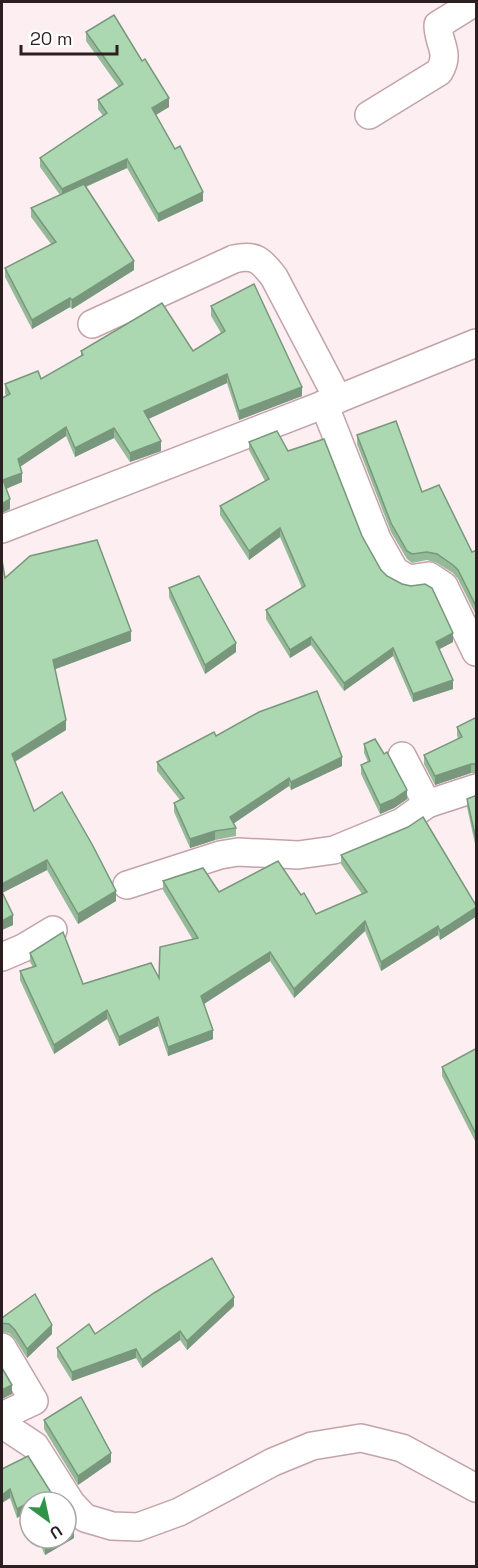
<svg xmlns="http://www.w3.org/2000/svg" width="478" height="1568" viewBox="0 0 478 1568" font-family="'Space Grotesk',sans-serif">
  <rect width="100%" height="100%" fill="#fceef1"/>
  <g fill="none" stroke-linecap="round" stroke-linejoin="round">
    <defs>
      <g id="street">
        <path d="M 369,115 L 439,72 C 451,53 438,44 438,25 L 475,2"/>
        <path d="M 92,324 L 234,259 C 255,254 261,260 274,277 L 338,399"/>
        <path d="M 324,404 L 377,539 L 395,571 L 409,579 L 429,576 L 444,586 L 476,652"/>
        <path d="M 2,529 L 338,399 L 476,343"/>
        <path d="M 402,756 L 427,804 L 476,788"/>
        <path d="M 127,885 L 220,855 L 238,852 L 298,855 L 334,850 L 402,822 L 427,804"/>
        <path d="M 2,957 L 23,948 L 53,930"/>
        <path d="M 2,1347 L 34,1401 L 2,1416"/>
        <path d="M 2,1424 L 35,1446 L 71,1503 L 85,1518 L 112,1526 L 138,1527 L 179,1512 L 273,1462 L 312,1446 L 361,1438 L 402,1448 L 476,1488"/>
      </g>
    </defs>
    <!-- street casing -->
    <use href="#street" stroke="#c3a3aa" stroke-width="30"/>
    <!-- street -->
    <use href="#street" stroke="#fff" stroke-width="27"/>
  </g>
  <!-- wall -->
  <g fill="#94ba98">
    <path d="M 86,32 L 169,107 L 156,115 L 203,201 L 158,222 L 127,168 L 86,187 L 134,270 L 72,309 L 70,307 L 32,329 L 5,277 L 5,268 L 51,244 L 31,217 L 31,208 L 60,195 L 40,167 L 40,158 L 103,116 L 98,109 L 98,100 L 119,87 L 86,41 Z"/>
    <path d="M 211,306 L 302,396 L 239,420 L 227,383 L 148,419 L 161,451 L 130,462 L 114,438 L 75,457 L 66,436 L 20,467 L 22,482 L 6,489 L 10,509 L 2,513 L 7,396 L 5,394 L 5,384 L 41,379 L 81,356 L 81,351 L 193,351 L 221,333 L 211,316 Z"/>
    <path d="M 357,435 L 422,492 L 472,552 L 477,550 L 477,617 L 458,579 L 453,573 L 437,563 L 427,560 L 412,563 L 407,559 L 391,532 L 357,444 Z"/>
    <path d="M 249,442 L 288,451 L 362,536 L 381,570 L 453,642 L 439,649 L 453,689 L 413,702 L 393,656 L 344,691 L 311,645 L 290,658 L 266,619 L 266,610 L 302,588 L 280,537 L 249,560 L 220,515 L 220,506 L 265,481 L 249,450 Z"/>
    <path d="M 2,560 L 5,578 L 131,641 L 55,669 L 66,730 L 15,762 L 34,811 L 116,901 L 78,924 L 47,870 L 2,893 L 13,925 L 2,930 Z"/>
    <path d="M 169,588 L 236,652 L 205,674 L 169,597 Z"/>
    <path d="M 477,717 L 477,773 L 471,773 L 435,785 L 424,764 L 424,755 L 458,739 L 457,735 L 457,727 Z"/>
    <path d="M 216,736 L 342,766 L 291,790 L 289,786 L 234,823 L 236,828 L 236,836 L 215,840 L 190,848 L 174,812 L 174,803 L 180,800 L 157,771 L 157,762 Z"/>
    <path d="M 364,744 L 407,799 L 394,808 L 380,814 L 361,774 L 361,765 L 368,762 L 364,753 Z"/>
    <path d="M 477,795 L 477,853 L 467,807 L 467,799 Z"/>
    <path d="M 341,855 L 477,907 L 477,916 L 440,940 L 438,935 L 381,971 L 365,931 L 294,998 L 270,961 L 203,1004 L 213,1039 L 168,1056 L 158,1026 L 119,1046 L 107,1019 L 54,1054 L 20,980 L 20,971 L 33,967 L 30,962 L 30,953 L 83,984 L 159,978 L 193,940 L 163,890 L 163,881 L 219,892 L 301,895 L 316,914 L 362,894 L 341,864 Z"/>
    <path d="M 477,1048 L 476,1143 L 442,1076 L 442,1067 Z"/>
    <path d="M 234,1306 L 187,1350 L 180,1340 L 142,1368 L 136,1358 L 72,1381 L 57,1357 L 57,1348 L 95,1334 Z"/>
    <path d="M 2,1318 L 52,1334 L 27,1358 L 15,1339 L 9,1333 L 2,1332 Z"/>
    <path d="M 44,1420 L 111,1462 L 78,1485 L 44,1429 Z"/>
    <path d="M 2,1469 L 30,1502 L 30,1522 L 26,1512 L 17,1518 L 10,1498 Z"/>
    <path d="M 37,1538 L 74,1538 L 45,1555 Z"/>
  </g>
  <!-- shaded-wall -->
  <g fill="#78977c">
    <path d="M 169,98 L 169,107 L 152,117 L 152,108 Z"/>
    <path d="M 127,159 L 127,168 L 62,197 L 62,189 Z"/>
    <path d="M 203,192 L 203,201 L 158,222 L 158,214 Z"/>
    <path d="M 134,261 L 134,270 L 72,309 L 72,300 Z"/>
    <path d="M 70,298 L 70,307 L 32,329 L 32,320 Z"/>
    <path d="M 227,374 L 227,383 L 144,421 L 144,411 Z"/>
    <path d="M 302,387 L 302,396 L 239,420 L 239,411 Z"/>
    <path d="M 66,427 L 66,436 L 18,468 L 18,459 Z"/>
    <path d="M 114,428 L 114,438 L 75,457 L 75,448 Z"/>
    <path d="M 161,441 L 161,451 L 130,462 L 130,453 Z"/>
    <path d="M 22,473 L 22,482 L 3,490 L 3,480 Z"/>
    <path d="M 10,499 L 10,509 L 2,513 L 2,504 Z"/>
    <path d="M 280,528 L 280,537 L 249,560 L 249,551 Z"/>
    <path d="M 131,631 L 131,641 L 53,670 L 53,660 Z"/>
    <path d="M 453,633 L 453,642 L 436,651 L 436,642 Z"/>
    <path d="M 311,637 L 311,645 L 290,658 L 290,650 Z"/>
    <path d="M 236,643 L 236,652 L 205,674 L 205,665 Z"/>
    <path d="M 393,648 L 393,656 L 344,691 L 344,683 Z"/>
    <path d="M 453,680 L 453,689 L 413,702 L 413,694 Z"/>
    <path d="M 66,720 L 66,730 L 12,763 L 12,754 Z"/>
    <path d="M 342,757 L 342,766 L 291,790 L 291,782 Z"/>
    <path d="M 471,764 L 471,773 L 435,785 L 435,776 Z"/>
    <path d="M 289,778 L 289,786 L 230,826 L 230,817 Z"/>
    <path d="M 407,790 L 407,799 L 394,808 L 380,814 L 380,805 Z"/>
    <path d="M 215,831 L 215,840 L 190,848 L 190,839 Z"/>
    <path d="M 47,860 L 47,870 L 2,893 L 2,884 Z"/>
    <path d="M 116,891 L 116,901 L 78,924 L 78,914 Z"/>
    <path d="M 477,907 L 477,916 L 440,940 L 440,931 Z"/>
    <path d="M 13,915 L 13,925 L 2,930 L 2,921 Z"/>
    <path d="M 365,921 L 365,931 L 294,998 L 294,989 Z"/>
    <path d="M 438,926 L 438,935 L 381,971 L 381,962 Z"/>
    <path d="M 270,952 L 270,961 L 201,1006 L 201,996 Z"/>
    <path d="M 107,1010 L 107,1019 L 54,1054 L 54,1045 Z"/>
    <path d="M 158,1017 L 158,1026 L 119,1046 L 119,1037 Z"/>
    <path d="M 213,1030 L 213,1039 L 168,1056 L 168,1047 Z"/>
    <path d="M 234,1297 L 234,1306 L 187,1350 L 187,1341 Z"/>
    <path d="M 52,1325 L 52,1334 L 27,1358 L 27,1349 Z"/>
    <path d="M 180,1331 L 180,1340 L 142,1368 L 142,1360 Z"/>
    <path d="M 136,1349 L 136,1358 L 72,1381 L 72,1372 Z"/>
    <path d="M 12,1385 L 12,1394 L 2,1399 L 2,1390 Z"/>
    <path d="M 111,1453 L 111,1462 L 78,1485 L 78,1476 Z"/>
    <path d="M 10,1489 L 10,1498 L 2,1503 L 2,1495 Z"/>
    <path d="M 26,1504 L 26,1512 L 17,1518 L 17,1509 Z"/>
    <path d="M 74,1529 L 74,1538 L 45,1555 L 45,1547 L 59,1538 L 66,1538 L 66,1534 Z"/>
  </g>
  <!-- building -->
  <g fill="#acd8b1" stroke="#78977c" stroke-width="1.5">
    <path d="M 114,15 L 142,61 L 145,59 L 169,98 L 152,108 L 175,149 L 180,146 L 203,192 L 158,214 L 127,159 L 62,189 L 40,158 L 107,113 L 98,100 L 123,84 L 86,32 Z"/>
    <path d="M 84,184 L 134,261 L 72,300 L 70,298 L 32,320 L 5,268 L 56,242 L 31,208 Z"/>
    <path d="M 254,284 L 302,387 L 239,411 L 227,374 L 144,411 L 161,441 L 130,453 L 114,428 L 75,448 L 66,427 L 18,459 L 22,473 L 3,480 L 10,499 L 2,504 L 2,398 L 10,394 L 5,384 L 38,371 L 41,379 L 83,355 L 81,351 L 162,303 L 193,351 L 225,331 L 211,306 Z"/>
    <path d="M 396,421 L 422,492 L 439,485 L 472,552 L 477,550 L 477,608 L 458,570 L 453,565 L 437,554 L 427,552 L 412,554 L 407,551 L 391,523 L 357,435 Z"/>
    <path d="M 277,431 L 288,451 L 324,439 L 362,536 L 381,570 L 387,576 L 402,584 L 411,586 L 425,584 L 432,588 L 453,633 L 436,642 L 453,680 L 413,694 L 393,648 L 344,683 L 311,637 L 290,650 L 266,610 L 305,586 L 280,528 L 249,551 L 220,506 L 269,479 L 249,442 Z"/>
    <path d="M 97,540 L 131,631 L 53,660 L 66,720 L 12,754 L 34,811 L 62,792 L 93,846 L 116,891 L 78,914 L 47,860 L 2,884 L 2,560 L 5,578 L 30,556 Z"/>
    <path d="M 199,576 L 236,643 L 205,665 L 169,588 Z"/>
    <path d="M 317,691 L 342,757 L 291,782 L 289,778 L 230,817 L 236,828 L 215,831 L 190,839 L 174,803 L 184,798 L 157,762 L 214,732 L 216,736 L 259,712 Z"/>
    <path d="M 477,717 L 477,764 L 471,764 L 435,776 L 424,755 L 462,737 L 457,727 Z"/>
    <path d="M 375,739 L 384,754 L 387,752 L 407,790 L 394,799 L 380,805 L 361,765 L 370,761 L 364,744 Z"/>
    <path d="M 477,795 L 477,844 L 467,799 Z"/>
    <path d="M 423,817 L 477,907 L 440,931 L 438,926 L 381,962 L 365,921 L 294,989 L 270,952 L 201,996 L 213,1030 L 168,1047 L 158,1017 L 119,1037 L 107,1010 L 54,1045 L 20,971 L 36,966 L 30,953 L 63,932 L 83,984 L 151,963 L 159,978 L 160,947 L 198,938 L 163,881 L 203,868 L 219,892 L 278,861 L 301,895 L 304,893 L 316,914 L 367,892 L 341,855 L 408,827 Z"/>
    <path d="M 2,892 L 13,915 L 2,921 Z"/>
    <path d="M 477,1048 L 477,1134 L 476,1134 L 442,1067 Z"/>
    <path d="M 212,1258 L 234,1297 L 187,1341 L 180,1331 L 142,1360 L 136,1349 L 72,1372 L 57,1348 L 89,1324 L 95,1334 L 154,1293 Z"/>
    <path d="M 35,1294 L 52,1325 L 27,1349 L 15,1330 L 9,1324 L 2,1323 L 2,1318 Z"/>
    <path d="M 2,1368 L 12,1385 L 2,1390 Z"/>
    <path d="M 81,1397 L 111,1453 L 78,1476 L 44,1420 Z"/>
    <path d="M 28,1456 L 57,1502 L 30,1502 L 30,1513 L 26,1504 L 17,1509 L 10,1489 L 2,1495 L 2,1469 Z"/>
    <path d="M 66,1512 L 74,1529 L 66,1534 Z"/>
    <path d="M 41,1538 L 59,1538 L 45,1547 Z"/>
  </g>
  <!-- border -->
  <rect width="478" height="1568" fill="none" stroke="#2b1f22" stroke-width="6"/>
  <!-- north arrow -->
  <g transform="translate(48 1520) rotate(147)"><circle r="28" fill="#ffffff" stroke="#aaa5a7" stroke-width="1.5"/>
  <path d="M0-4.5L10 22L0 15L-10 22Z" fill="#319348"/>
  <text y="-9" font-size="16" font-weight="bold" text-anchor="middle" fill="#2b1f22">U</text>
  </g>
  <!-- scale -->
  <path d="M21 45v9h96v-9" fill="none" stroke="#2b1f22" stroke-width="3"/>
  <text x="30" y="45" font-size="18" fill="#2b1f22" stroke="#ffffff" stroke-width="4.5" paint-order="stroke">20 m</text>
</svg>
